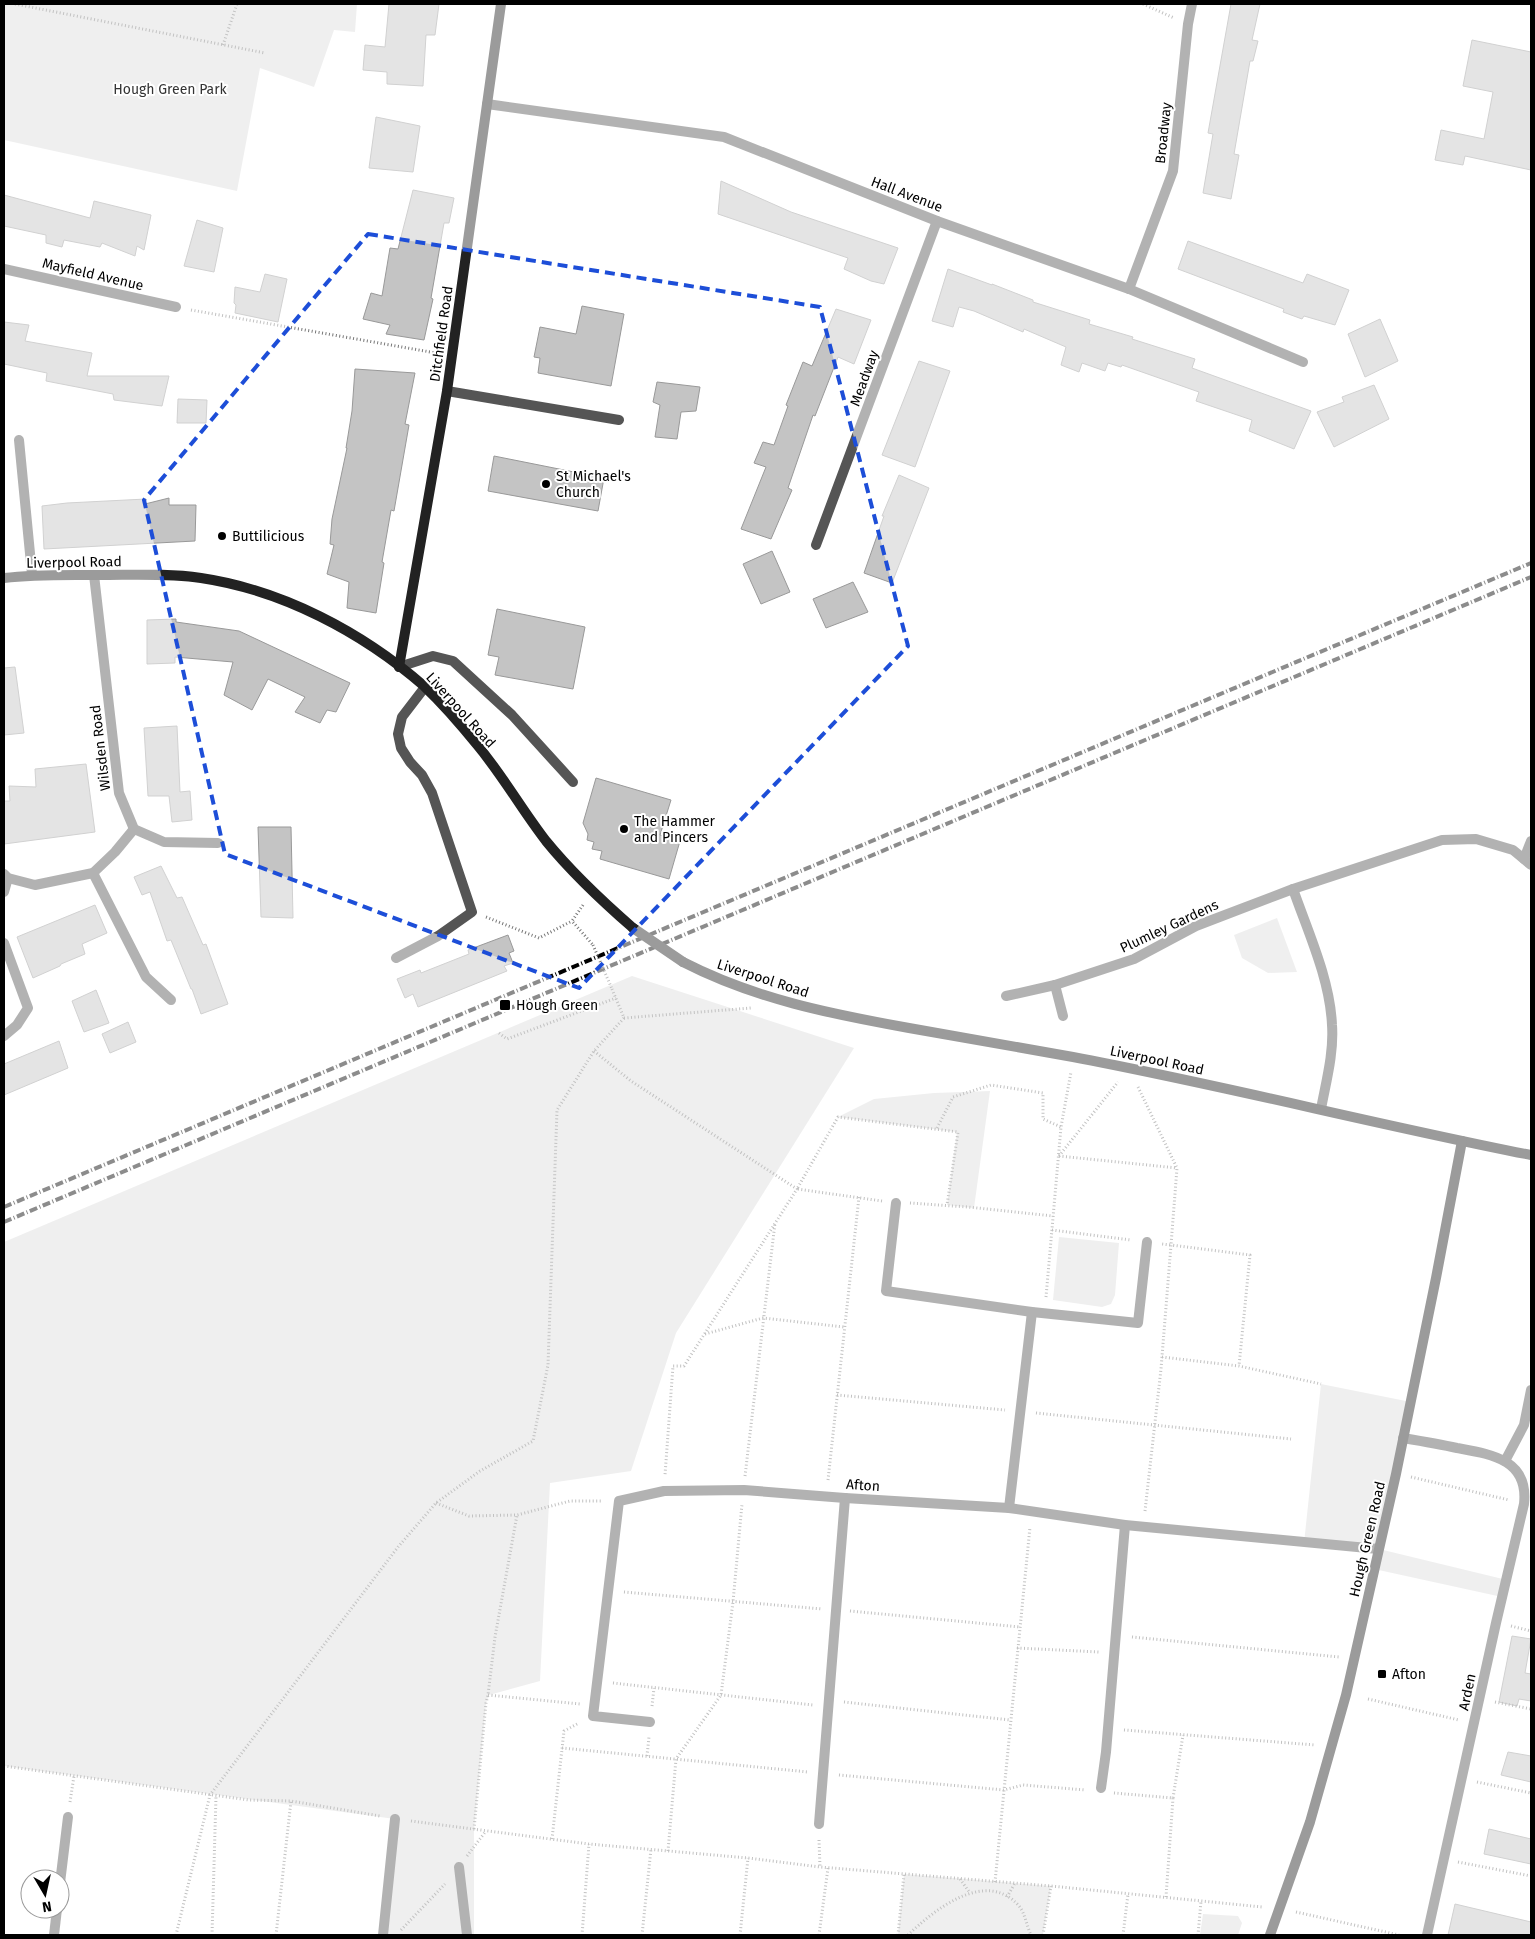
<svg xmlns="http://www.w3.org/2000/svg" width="1535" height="1939" viewBox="0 0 1535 1939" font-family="'Fira Sans',sans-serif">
  <rect width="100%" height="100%" fill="#fff"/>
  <!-- green -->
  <g fill="#dcdcdc">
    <path d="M 4,4 L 357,4 L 355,32 L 334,30 L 314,87 L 260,68 L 237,191 L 4,140 Z"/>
    <path d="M 1277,918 L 1297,972 L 1268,973 L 1242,958 L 1234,935 Z"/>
    <path d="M 632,976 L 854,1048 L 676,1333 L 631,1471 L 550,1483 L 540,1681 L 489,1695 L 486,1703 L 474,1829 L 474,1935 L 383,1935 L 395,1819 L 4,1766 L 4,1242 Z"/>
    <path d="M 990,1091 L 974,1208 L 947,1205 L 957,1132 L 838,1117 L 874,1099 L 934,1093 Z"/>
    <path d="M 1059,1237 L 1119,1243 L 1115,1295 L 1111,1304 L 1102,1307 L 1053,1300 Z"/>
    <path d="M 1321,1384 L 1411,1402 L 1379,1549 L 1507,1580 L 1502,1597 L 1374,1569 L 1378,1550 L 1304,1543 Z"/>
    <path d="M 904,1874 L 1051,1886 L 1043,1935 L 898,1935 Z"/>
    <path d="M 1203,1914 L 1238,1916 L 1242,1923 L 1238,1935 L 1200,1935 Z"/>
  </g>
  <!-- building -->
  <g fill="#c4c4c4" stroke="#999">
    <path d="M 389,4 L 439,4 L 435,35 L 426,35 L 423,86 L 387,84 L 387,72 L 363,70 L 365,45 L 385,47 Z"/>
    <path d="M 1231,4 L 1260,4 L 1252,40 L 1258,41 L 1253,61 L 1250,61 L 1234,154 L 1239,155 L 1231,199 L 1203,193 L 1213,134 L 1208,133 Z"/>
    <path d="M 1472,40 L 1531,52 L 1531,170 L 1465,156 L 1463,165 L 1435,160 L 1441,130 L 1484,139 L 1493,92 L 1463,86 Z"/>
    <path d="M 376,117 L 420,126 L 413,172 L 369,168 Z"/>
    <path d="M 721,181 L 791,212 L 898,248 L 884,284 L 871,281 L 844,269 L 848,258 L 718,214 Z"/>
    <path d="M 413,190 L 454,198 L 449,223 L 444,223 L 431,298 L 433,299 L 424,340 L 386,334 L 390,325 L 363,319 L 371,293 L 382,296 L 390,248 L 398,249 Z"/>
    <path d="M 4,195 L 90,218 L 94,201 L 151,215 L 144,250 L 137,246 L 135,256 L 102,243 L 100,247 L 64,240 L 62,247 L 46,243 L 46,235 L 4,226 Z"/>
    <path d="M 197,220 L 223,228 L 214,272 L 184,266 Z"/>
    <path d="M 1188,241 L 1303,283 L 1307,274 L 1349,290 L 1335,325 L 1304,316 L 1302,319 L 1283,312 L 1284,309 L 1178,269 Z"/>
    <path d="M 948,269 L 992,285 L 992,284 L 1033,300 L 1033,302 L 1090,320 L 1089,324 L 1133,337 L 1132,339 L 1195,359 L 1192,368 L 1311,411 L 1294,449 L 1249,431 L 1252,420 L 1196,401 L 1199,392 L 1122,365 L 1121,367 L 1108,363 L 1105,371 L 1082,363 L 1079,372 L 1061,365 L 1066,347 L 1024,329 L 1023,332 L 974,311 L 959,307 L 953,327 L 932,321 Z"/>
    <path d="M 265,274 L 287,279 L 278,322 L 235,313 L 236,305 L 234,303 L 235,287 L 260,292 Z"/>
    <path d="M 582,306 L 624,314 L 611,386 L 538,373 L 540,358 L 534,357 L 540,327 L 576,334 Z"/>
    <path d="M 836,309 L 871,320 L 854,364 L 838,357 L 815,416 L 813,415 L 788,488 L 792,490 L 771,539 L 741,529 L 766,467 L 754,463 L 763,442 L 774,445 L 788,406 L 786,405 L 803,362 L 812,366 Z"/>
    <path d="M 1380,319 L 1398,361 L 1365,377 L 1348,334 Z"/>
    <path d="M 4,322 L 29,325 L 25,341 L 92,353 L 87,376 L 169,376 L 162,406 L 114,400 L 113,394 L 46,381 L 47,373 L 4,364 Z"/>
    <path d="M 919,361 L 950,371 L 915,467 L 882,455 Z"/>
    <path d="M 355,369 L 415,373 L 405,424 L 409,425 L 394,511 L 391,510 L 382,562 L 384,563 L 376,613 L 347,608 L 349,582 L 327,574 L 334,545 L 330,544 L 332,519 L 347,448 L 346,448 L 352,411 Z"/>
    <path d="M 657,382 L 700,387 L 696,411 L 681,412 L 677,439 L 655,437 L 660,405 L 653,402 Z"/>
    <path d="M 1374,385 L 1389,419 L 1334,447 L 1317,412 L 1344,402 L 1342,397 Z"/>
    <path d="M 178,399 L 207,400 L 206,423 L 177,423 Z"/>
    <path d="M 494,456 L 604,478 L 598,511 L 488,491 Z"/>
    <path d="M 899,475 L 929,488 L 892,583 L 864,573 L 884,516 L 882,516 Z"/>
    <path d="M 169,498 L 169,505 L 196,505 L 195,541 L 44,549 L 42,506 L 67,503 L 146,499 L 145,504 Z"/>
    <path d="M 772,551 L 790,592 L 761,604 L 743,564 Z"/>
    <path d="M 853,582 L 868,612 L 826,628 L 813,599 Z"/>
    <path d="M 497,609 L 585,627 L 573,689 L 495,675 L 499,657 L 488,655 Z"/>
    <path d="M 176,619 L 176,622 L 239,631 L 350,683 L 336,712 L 327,710 L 320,723 L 295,712 L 305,697 L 268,679 L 252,710 L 224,695 L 233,662 L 175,657 L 175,663 L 147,664 L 147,620 Z"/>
    <path d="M 15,667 L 24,733 L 4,735 L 4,668 Z"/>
    <path d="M 177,726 L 180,792 L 190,791 L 192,820 L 172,822 L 169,796 L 148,796 L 144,728 Z"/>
    <path d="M 86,764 L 95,832 L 4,844 L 4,801 L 10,801 L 9,786 L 36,787 L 35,769 Z"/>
    <path d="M 596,778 L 671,800 L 660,835 L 680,841 L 669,879 L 600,859 L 602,851 L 592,849 L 594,842 L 587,840 L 588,834 L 583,823 Z"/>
    <path d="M 258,827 L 291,827 L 293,918 L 261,917 Z"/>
    <path d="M 161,866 L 177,898 L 182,897 L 203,945 L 206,944 L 228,1004 L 201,1014 L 192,989 L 191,989 L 171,940 L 167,941 L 150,892 L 142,895 L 134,877 Z"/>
    <path d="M 95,905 L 107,933 L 82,944 L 85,954 L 61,964 L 60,966 L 33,978 L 17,937 Z"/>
    <path d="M 508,935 L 514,951 L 509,953 L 513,963 L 504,966 L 507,971 L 418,1007 L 413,994 L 405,998 L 397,979 L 420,970 L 421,973 L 469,954 L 468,950 Z"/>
    <path d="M 96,990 L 109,1023 L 84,1032 L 72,1001 Z"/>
    <path d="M 128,1022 L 136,1042 L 110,1053 L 102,1034 Z"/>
    <path d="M 59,1041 L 68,1068 L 4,1095 L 4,1064 Z"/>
    <path d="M 1512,1636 L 1531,1639 L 1525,1673 L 1531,1674 L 1531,1701 L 1519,1699 L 1517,1706 L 1499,1702 Z"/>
    <path d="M 1508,1752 L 1531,1756 L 1531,1782 L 1501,1775 Z"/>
    <path d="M 1489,1829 L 1531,1839 L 1531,1864 L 1484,1854 Z"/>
    <path d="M 1455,1904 L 1531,1922 L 1531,1935 L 1448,1935 Z"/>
  </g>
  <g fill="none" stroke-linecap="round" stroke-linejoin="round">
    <!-- path -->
    <g stroke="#777" stroke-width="3" stroke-dasharray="1 2.5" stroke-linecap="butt">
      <path d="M 15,4 L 265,53"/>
      <path d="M 1143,4 L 1174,18"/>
      <path d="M 223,45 L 237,4"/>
      <path d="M 191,310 L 436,353"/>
      <path d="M 583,905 L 572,921 L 593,945"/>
      <path d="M 486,917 L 539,938 L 572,921"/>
      <path d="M 624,1018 L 751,1008"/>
      <path d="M 499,1033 L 507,1039 L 616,998"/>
      <path d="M 594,1051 L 631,1081 L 797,1189 L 684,1366 L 673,1366 L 665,1475"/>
      <path d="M 1138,1087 L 1177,1168 L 1171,1245 L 1162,1244"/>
      <path d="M 937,1128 L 953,1097 L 991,1085 L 1043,1093 L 1043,1119 L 1061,1127"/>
      <path d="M 1059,1156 L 1118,1082"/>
      <path d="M 1059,1156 L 1177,1168"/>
      <path d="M 882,1201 L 797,1189 L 838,1117 L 958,1132 L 947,1205"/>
      <path d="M 910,1203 L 968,1207 L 1053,1216"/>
      <path d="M 1052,1230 L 1131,1240"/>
      <path d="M 1046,1297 L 1061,1127 L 1071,1072"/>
      <path d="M 705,1334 L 763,1318 L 844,1327"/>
      <path d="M 1162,1357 L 1239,1366 L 1321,1384"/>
      <path d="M 837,1395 L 1005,1410"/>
      <path d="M 1036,1413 L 1291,1439"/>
      <path d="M 745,1476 L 775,1223"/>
      <path d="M 1411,1477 L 1509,1500"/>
      <path d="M 828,1480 L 859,1197"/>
      <path d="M 436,1503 L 469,1516 L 517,1515 L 570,1501 L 603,1501"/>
      <path d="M 1145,1511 L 1161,1369 L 1171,1245 L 1250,1255 L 1239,1366"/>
      <path d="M 624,1592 L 822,1609"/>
      <path d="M 850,1611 L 1020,1627"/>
      <path d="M 1511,1626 L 1531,1631"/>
      <path d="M 1132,1637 L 1339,1657"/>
      <path d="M 1017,1648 L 1099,1652"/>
      <path d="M 613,1683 L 813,1705"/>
      <path d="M 488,1695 L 580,1704"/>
      <path d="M 1368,1699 L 1459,1720"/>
      <path d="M 844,1702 L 1010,1720"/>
      <path d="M 1495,1702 L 1531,1709"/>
      <path d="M 652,1706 L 654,1688"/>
      <path d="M 1124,1730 L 1315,1745"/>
      <path d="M 562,1748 L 808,1772"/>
      <path d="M 647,1756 L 649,1737"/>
      <path d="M 4,1766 L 249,1800 L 291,1801 L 380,1816"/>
      <path d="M 839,1775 L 1004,1790 L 1023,1785 L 1086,1790"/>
      <path d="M 1477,1782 L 1531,1793"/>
      <path d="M 1114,1793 L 1173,1798 L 1183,1735"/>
      <path d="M 70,1802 L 74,1776"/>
      <path d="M 411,1821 L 589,1844 L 748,1858 L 820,1867 L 1051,1886 L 1262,1907"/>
      <path d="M 474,1829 L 486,1703 L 488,1695 L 495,1637 L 517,1515"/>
      <path d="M 552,1839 L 564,1731 L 579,1723"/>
      <path d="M 819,1840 L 820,1867"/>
      <path d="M 668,1851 L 676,1759 L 721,1695 L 733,1602 L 742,1504"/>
      <path d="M 467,1856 L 486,1831"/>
      <path d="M 1458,1862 L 1531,1876"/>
      <path d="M 960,1879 L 970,1893"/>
      <path d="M 995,1882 L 1030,1527"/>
      <path d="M 1007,1897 L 1015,1883"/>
      <path d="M 1166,1897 L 1173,1798"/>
      <path d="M 1296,1912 L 1399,1935"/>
      <path d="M 401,1930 L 445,1884"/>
      <path d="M 176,1935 L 210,1795 L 398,1547 L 436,1503 L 480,1471 L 533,1441 L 548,1365 L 557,1110 L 594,1051 L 624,1018 L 612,989"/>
      <path d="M 212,1935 L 216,1796"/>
      <path d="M 276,1935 L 291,1801"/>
      <path d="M 582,1935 L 589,1844"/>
      <path d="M 642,1935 L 651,1849"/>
      <path d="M 740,1935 L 748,1858"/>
      <path d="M 819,1935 L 828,1868"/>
      <path d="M 898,1935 L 904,1874"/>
      <path d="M 908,1935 C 934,1910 986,1868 1019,1906 C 1025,1913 1027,1927 1031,1935"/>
      <path d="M 1043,1935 L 1051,1886"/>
      <path d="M 1123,1935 L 1128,1894"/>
      <path d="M 1198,1935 L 1201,1901"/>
    </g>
    <!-- lane -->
    <g stroke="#555" stroke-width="10">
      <path d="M 447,391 L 619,420"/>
      <path d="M 399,667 L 433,656 L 453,661 L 512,715 L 573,782"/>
      <path d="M 396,958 L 438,936 L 472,912 L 432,793 L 422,775 L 410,762 L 401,748 L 398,734 L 402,717 L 425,687"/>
      <path d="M 1505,1461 L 1524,1425 L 1531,1390"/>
      <path d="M 459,1867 L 467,1935"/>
      <path d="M 60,1883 L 68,1817"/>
      <path d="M 54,1935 L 57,1909"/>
    </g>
    <!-- street -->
    <g stroke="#555" stroke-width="10">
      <path d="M 487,104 L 724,137 L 937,221 L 1129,289 L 1303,362"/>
      <path d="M 4,269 L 176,307"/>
      <path d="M 1129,289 L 1173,171 L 1188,24 L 1192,4"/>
      <path d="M 19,440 L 32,574"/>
      <path d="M 816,545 L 937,221"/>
      <path d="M 94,575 L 119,793 L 134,829 L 164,842 L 218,843"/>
      <path d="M 1524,859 L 1531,841"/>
      <path d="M 93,873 L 146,977 L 171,1000"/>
      <path d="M 4,874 L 8,878 L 35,885 L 93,873 L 115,852 L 134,829"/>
      <path d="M 1293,889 C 1308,932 1330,979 1332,1025 C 1334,1053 1326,1082 1321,1109"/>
      <path d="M 4,892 L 8,878"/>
      <path d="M 4,943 L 28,1008 L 17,1025 L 4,1036"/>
      <path d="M 1055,985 L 1063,1016"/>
      <path d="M 1006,996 L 1055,985 L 1134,959 L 1196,926 L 1293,889 L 1442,840 L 1476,839 L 1513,850 L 1531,865"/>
      <path d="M 896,1203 L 886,1291 L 1032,1312 L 1138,1323 L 1147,1242"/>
      <path d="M 1403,1438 C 1421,1441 1439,1444 1457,1448 C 1490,1454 1529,1459 1524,1504 L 1496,1623 L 1427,1935"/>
      <path d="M 1009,1508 L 1032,1312"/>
      <path d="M 650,1722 L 593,1716 L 619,1501 L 664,1491 L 744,1490 L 845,1498 L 1009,1508 L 1125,1525 L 1378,1549"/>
      <path d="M 1101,1788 L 1106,1752 L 1125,1525"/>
      <path d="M 819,1824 L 845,1498"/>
      <path d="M 383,1935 L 395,1819"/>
    </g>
    <!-- secondary -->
    <g stroke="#222" stroke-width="10">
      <path d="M 4,578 C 36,574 68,575 100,575 C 133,575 168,573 201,578 C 282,590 362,632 424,686 C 443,704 462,726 478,746 C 503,776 522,810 546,841 C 572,873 602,901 633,928"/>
      <path d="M 399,667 L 447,391 L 501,4"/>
      <path d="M 683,962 C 755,999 831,1014 909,1028 C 964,1038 1019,1047 1073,1057 C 1227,1086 1378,1125 1531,1155"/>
      <path d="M 1270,1935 L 1310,1822 L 1346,1695 L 1396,1474 L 1436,1278 L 1462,1141"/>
    </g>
    <!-- rail -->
    <g stroke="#000" stroke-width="4" stroke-dasharray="8 2.5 1 2.5" stroke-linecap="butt">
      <path d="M 4,1207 L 1531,563"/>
      <path d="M 4,1222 L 1531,577"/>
    </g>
    <!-- path-bridge -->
    <path stroke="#777" stroke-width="3" stroke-dasharray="1 2.5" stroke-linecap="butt" d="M 593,945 L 612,989"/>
    <!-- secondary-bridge -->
    <path stroke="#222" stroke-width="10" d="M 633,928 L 683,962"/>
  </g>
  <!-- marked area -->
  <path d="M0 0H1535V1939H0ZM 368,234 L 820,307 L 908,646 L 579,988 L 225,854 L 144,500 Z" fill="#fff" fill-opacity=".55" fill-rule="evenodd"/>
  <path fill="none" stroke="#1d4ed8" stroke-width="4" stroke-dasharray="10 6" stroke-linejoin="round" d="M 368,234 L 820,307 L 908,646 L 579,988 L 225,854 L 144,500 Z"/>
  <!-- markers -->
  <g fill="#000" stroke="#fff" stroke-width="2">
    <circle cx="546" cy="484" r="5"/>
    <circle cx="222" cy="536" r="5"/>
    <circle cx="624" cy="829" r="5"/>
    <rect x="499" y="999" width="12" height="12" rx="2.5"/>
    <rect x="1377" y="1669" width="10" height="10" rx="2.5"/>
  </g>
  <g text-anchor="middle" stroke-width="4" stroke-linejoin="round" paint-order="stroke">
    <!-- park labels -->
    <g font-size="14" fill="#333" stroke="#fff">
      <text x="170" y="94">Hough Green Park</text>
    </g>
    <!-- street labels -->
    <g font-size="14" fill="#000" stroke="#fff">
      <text transform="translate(1163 133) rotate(-84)" y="5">Broadway</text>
      <text transform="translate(907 194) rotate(21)" y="5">Hall Avenue</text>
      <text transform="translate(93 274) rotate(13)" y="5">Mayfield Avenue</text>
      <text transform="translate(441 334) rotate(-82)" y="5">Ditchfield Road</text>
      <text transform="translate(864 378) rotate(-70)" y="5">Meadway</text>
      <text transform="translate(74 562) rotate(-1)" y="5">Liverpool Road</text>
      <text transform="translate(461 710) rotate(48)" y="5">Liverpool Road</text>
      <text transform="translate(100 748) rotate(-97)" y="5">Wilsden Road</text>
      <text transform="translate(1169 926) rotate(-25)" y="5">Plumley Gardens</text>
      <text transform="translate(763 978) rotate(18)" y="5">Liverpool Road</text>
      <text transform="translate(1157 1060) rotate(12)" y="5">Liverpool Road</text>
      <text transform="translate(863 1485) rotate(4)" y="5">Afton</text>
      <text transform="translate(1367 1539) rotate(-77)" y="5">Hough Green Road</text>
      <text transform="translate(1467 1692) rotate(-78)" y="5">Arden</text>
    </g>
    <!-- poi labels -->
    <g font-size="14" fill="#000" stroke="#fff" text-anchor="start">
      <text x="556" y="481">St Michael's<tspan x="556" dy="16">Church</tspan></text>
      <text x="232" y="541">Buttilicious</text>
      <text x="634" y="826">The Hammer<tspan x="634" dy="16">and Pincers</tspan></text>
      <text x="516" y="1010">Hough Green</text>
      <text x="1392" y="1679">Afton</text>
    </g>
  </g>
  <!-- border -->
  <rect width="1535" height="1939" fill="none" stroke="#000000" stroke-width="10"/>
  <!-- north arrow -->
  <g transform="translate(45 1894) rotate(171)"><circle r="24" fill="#ffffff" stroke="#999999"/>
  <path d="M0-4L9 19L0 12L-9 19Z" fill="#000000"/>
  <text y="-8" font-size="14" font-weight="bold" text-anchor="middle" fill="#000000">N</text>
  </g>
</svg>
